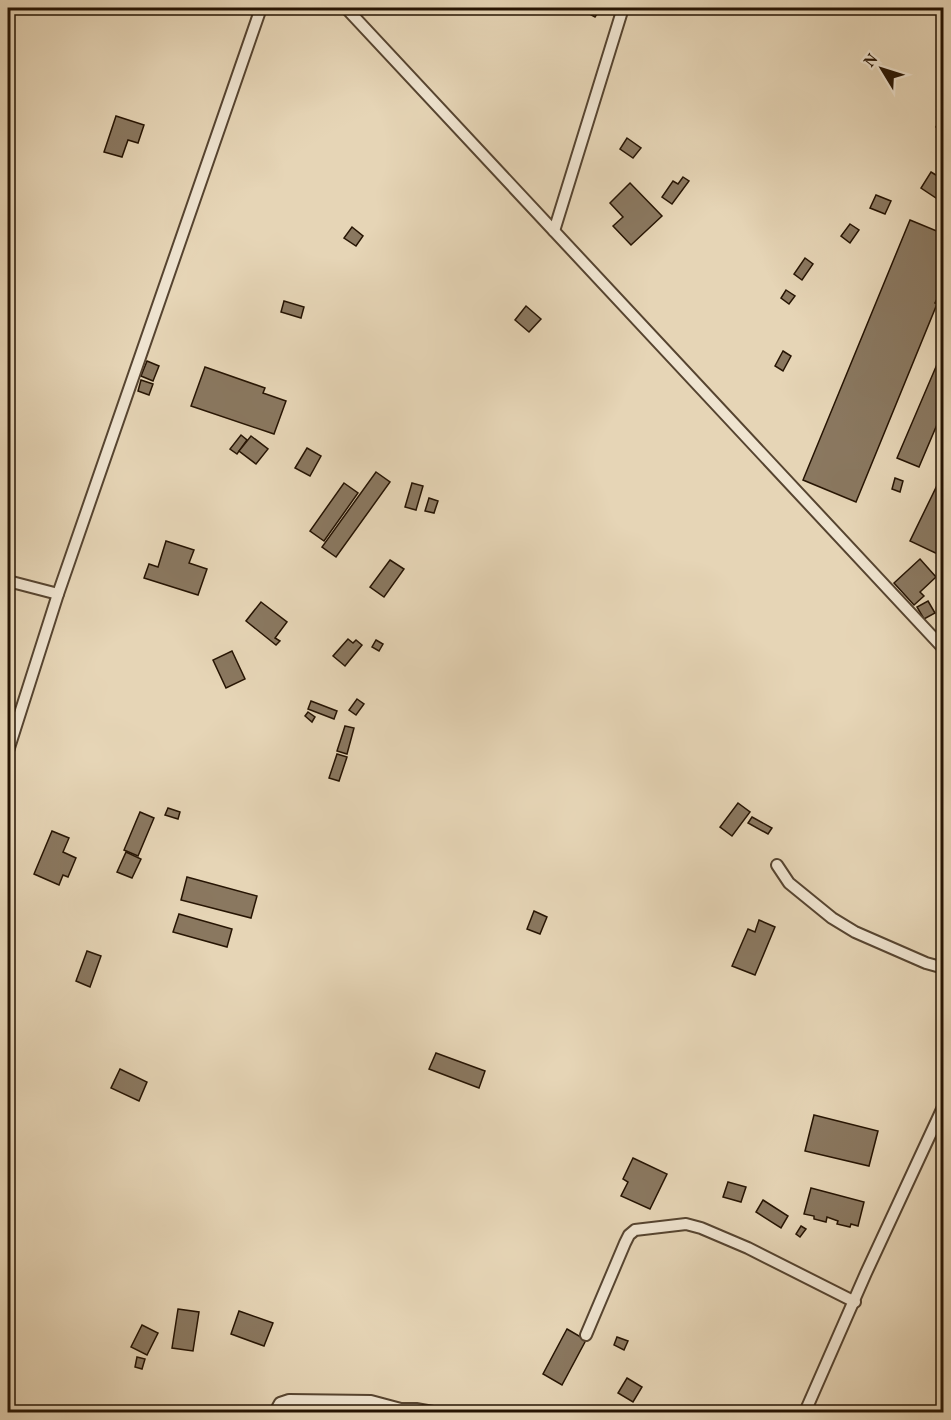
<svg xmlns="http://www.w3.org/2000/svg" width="951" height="1420" viewBox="0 0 951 1420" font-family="Vollkorn,serif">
  <rect width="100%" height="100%" fill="#e6d5b6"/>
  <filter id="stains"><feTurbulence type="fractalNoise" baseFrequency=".00333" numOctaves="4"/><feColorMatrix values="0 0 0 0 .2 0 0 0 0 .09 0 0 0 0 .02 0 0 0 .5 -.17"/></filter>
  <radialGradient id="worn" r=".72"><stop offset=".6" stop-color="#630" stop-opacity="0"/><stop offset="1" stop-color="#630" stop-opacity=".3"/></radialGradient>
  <!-- building -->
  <g fill="#8a7860" stroke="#261403" stroke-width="1.5">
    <path d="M 586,8 L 601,8 L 595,17 L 584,11 Z"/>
    <path d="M 944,112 L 944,131 L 936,127 Z"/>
    <path d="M 116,116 L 144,125 L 138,143 L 128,140 L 122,157 L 104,152 Z"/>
    <path d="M 627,138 L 641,148 L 633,158 L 620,149 Z"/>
    <path d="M 931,172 L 944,180 L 944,193 L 939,200 L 921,188 Z"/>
    <path d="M 683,177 L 689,181 L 672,204 L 662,197 L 673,181 L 678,184 Z"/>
    <path d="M 630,183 L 662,216 L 631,245 L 613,226 L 623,217 L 610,203 Z"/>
    <path d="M 876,195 L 891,201 L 885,214 L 870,208 Z"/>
    <path d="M 910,220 L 944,234 L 944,285 L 935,303 L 937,304 L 856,502 L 803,480 Z"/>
    <path d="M 850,224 L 859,230 L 850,243 L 841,236 Z"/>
    <path d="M 352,227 L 363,236 L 356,246 L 344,238 Z"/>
    <path d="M 805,258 L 813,264 L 802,280 L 794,274 Z"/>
    <path d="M 786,290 L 795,296 L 789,304 L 781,298 Z"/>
    <path d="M 284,301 L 304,307 L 301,318 L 281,312 Z"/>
    <path d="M 526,306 L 541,319 L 529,332 L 515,320 Z"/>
    <path d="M 944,348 L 944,408 L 919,467 L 897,458 Z"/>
    <path d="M 783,351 L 791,356 L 783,371 L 775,366 Z"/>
    <path d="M 147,361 L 159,366 L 153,381 L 141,376 Z"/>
    <path d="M 205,367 L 265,388 L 263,393 L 286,401 L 274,434 L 191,406 Z"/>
    <path d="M 141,380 L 153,384 L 149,395 L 138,391 Z"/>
    <path d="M 241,435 L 247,440 L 237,454 L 230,449 Z"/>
    <path d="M 251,436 L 268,449 L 256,464 L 239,451 Z"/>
    <path d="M 307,448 L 321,456 L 310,476 L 295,468 Z"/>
    <path d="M 944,471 L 944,557 L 910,541 Z"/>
    <path d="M 376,472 L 390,482 L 336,557 L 322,547 Z"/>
    <path d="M 895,478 L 903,481 L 900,492 L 892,489 Z"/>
    <path d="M 344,483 L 358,493 L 324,541 L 310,531 Z"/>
    <path d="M 412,483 L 423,486 L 416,510 L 405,507 Z"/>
    <path d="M 429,498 L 438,501 L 434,513 L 425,511 Z"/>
    <path d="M 166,541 L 194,550 L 189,563 L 207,569 L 198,595 L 144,578 L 149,564 L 158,567 Z"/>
    <path d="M 920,559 L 936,577 L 920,592 L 924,596 L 914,605 L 894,583 Z"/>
    <path d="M 390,560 L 404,569 L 384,597 L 370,587 Z"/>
    <path d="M 928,601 L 935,613 L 924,619 L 917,607 Z"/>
    <path d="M 261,602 L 287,622 L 275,638 L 280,641 L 276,645 L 246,621 Z"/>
    <path d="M 348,639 L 353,643 L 356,640 L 362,645 L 345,666 L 333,656 Z"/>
    <path d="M 376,640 L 383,644 L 379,651 L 372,647 Z"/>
    <path d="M 232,651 L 245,679 L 226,688 L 213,660 Z"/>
    <path d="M 357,699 L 364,704 L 356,715 L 349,710 Z"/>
    <path d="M 311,701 L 337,711 L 334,719 L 308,709 Z"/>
    <path d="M 308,712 L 315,717 L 312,722 L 305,716 Z"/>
    <path d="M 345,726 L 354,728 L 347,754 L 337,751 Z"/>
    <path d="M 337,754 L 347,757 L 339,781 L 329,778 Z"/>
    <path d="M 738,803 L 750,812 L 732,836 L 720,827 Z"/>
    <path d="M 168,808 L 180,812 L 178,819 L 165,815 Z"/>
    <path d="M 140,812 L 154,818 L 138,856 L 124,850 Z"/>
    <path d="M 752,817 L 772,828 L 768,834 L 748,823 Z"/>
    <path d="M 52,831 L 69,838 L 63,852 L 76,858 L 68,877 L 63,875 L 59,885 L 34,874 Z"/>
    <path d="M 126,852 L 141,859 L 132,878 L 117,872 Z"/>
    <path d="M 187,877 L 257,896 L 251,918 L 181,900 Z"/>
    <path d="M 534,911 L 547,917 L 540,934 L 527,929 Z"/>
    <path d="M 179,914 L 232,929 L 227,947 L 173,932 Z"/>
    <path d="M 759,920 L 775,927 L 755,975 L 732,966 L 748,929 L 755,932 Z"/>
    <path d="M 87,951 L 101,956 L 90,987 L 76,981 Z"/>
    <path d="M 436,1053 L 485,1071 L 479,1088 L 429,1069 Z"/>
    <path d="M 120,1069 L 147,1082 L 139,1101 L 111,1088 Z"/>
    <path d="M 814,1115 L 878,1131 L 869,1166 L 805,1151 Z"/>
    <path d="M 633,1158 L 667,1174 L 650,1209 L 621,1196 L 628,1182 L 623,1179 Z"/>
    <path d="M 728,1182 L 746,1187 L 741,1202 L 723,1197 Z"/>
    <path d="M 811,1188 L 864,1202 L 858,1226 L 851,1224 L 850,1227 L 837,1224 L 838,1221 L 827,1217 L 826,1222 L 814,1219 L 814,1216 L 804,1214 Z"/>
    <path d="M 763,1200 L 788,1216 L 781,1228 L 756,1212 Z"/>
    <path d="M 801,1226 L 806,1229 L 800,1237 L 796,1234 Z"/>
    <path d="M 178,1309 L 199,1312 L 193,1351 L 172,1348 Z"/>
    <path d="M 239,1311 L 273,1323 L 264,1346 L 231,1334 Z"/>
    <path d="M 142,1325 L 158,1333 L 147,1355 L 131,1347 Z"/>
    <path d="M 567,1329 L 586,1340 L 562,1385 L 543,1374 Z"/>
    <path d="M 617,1337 L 628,1341 L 624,1350 L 614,1345 Z"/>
    <path d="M 137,1357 L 145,1359 L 142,1369 L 135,1367 Z"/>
    <path d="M 627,1378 L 642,1387 L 633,1402 L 618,1393 Z"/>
    <path d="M 134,1406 L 147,1410 L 146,1412 L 131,1412 Z"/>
  </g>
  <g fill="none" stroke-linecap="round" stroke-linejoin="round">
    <defs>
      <g id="minor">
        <path d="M 346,8 C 546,221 745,435 944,649"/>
        <path d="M 554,231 L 623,8"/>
        <path d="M 8,581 L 58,594"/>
        <path d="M 8,751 L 58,594 L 261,8"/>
        <path d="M 777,865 L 789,883 L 832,918 L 855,932 L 926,963 L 944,968"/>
        <path d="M 586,1335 L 625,1243 L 629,1235 L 635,1230 L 686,1224 L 701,1228 L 748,1248 L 855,1302"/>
        <path d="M 275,1412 L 280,1403 L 289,1400 L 371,1401 L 401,1409 L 416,1409 L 433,1412"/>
        <path d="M 805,1412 L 866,1273 L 944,1105"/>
      </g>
    </defs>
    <!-- minor casing -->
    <use href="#minor" stroke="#564430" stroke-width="14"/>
    <!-- minor -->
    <use href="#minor" stroke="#efe4d0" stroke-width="10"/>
  </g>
  <!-- margin -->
  <rect width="951" height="1420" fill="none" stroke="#e6d5b6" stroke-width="30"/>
  <rect x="9" y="9" width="933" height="1402" fill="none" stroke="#261403" stroke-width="3"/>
  <rect x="15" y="15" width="921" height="1390" fill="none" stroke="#261403" stroke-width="1.5"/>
  <!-- north arrow -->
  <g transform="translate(882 69) rotate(308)" stroke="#efe4d0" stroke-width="4.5" paint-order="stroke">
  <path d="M0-4.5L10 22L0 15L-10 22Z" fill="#261403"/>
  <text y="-9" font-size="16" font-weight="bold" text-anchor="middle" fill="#261403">N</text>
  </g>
  <rect width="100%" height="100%" filter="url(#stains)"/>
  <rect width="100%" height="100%" fill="url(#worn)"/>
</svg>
